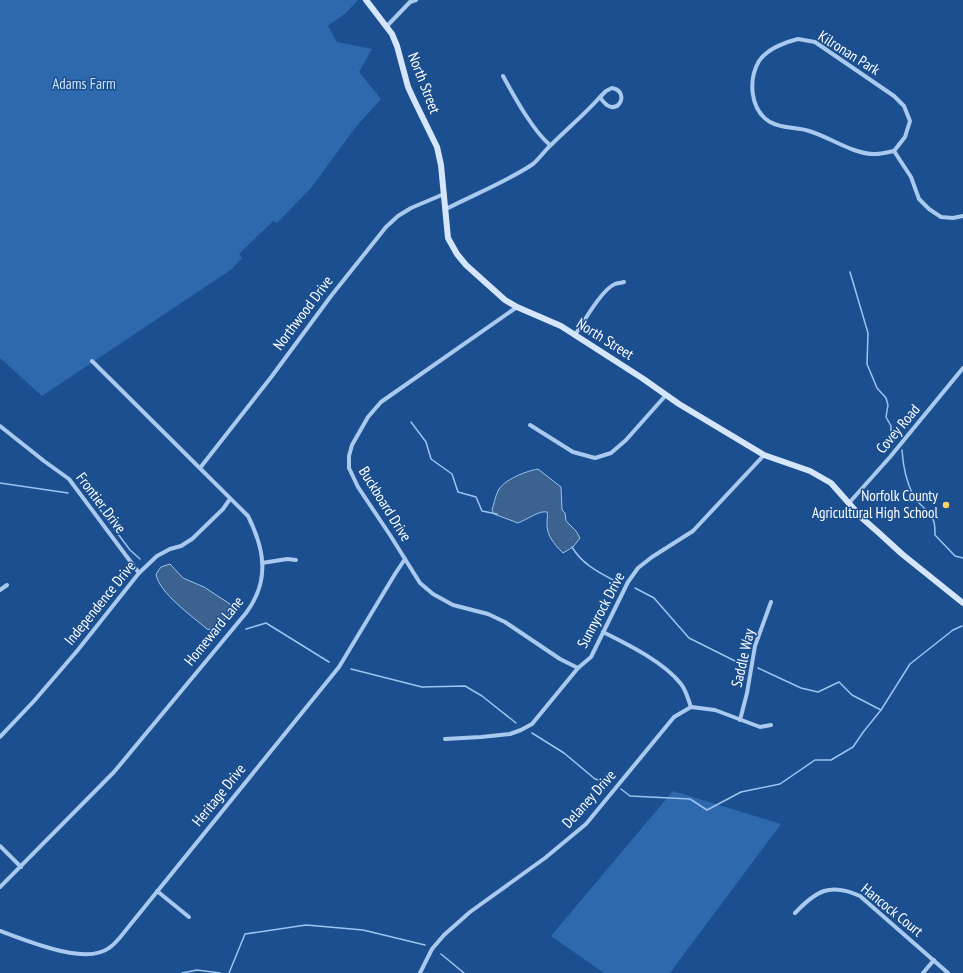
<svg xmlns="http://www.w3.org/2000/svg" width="963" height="973" viewBox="0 0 963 973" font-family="'PT Sans Narrow',sans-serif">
  <rect width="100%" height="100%" fill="#1b4f8f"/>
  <!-- green -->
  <g fill="#2e69ad">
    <path d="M 0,0 L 358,0 L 346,13 L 328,26 L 337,42 L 372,49 L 359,72 L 381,99 L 355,128 L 311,188 L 277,223 L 273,221 L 239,254 L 242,258 L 232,269 L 42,396 L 0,358 Z"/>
    <path d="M 673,791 L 781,824 L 670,973 L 604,973 L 551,936 Z"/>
  </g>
  <!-- water -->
  <g fill="#3c6290" stroke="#9cc4f0">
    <path d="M 538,469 L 561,487 L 562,510 L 565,513 L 566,521 L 576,531 L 580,538 L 573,547 L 563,553 C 554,544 546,535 547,522 C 547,518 548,516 547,512 C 540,510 526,520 518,523 L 494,514 L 492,510 C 494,504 495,497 498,491 C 503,480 526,471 538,469 Z"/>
    <path d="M 170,564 L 183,578 L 204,587 L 230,604 L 232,611 L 215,630 L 207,629 C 192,616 159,593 156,574 L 161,567 Z"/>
  </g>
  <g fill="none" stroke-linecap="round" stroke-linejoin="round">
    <!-- stream -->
    <g stroke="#9cc4f0" stroke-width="1.5">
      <path d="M 850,272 L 868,333 L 867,364 L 877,388 L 886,398 L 888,405 L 886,417 L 891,426 L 891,434 L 894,440"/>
      <path d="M 411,422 L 426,442 L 431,459 L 452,474 L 458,492 L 476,497 L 482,511 L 497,514"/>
      <path d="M 902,450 C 903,465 906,481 913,495 C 918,505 931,511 934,522 C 935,526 935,531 935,535 L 955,556 L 963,558"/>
      <path d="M 0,483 L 68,493"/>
      <path d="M 86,490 L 109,522"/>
      <path d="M 115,530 L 130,550 L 140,559"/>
      <path d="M 572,547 C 582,564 598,572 615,581"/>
      <path d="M 635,588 L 654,598 L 689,638 L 745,666"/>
      <path d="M 246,629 L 266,623 L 329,662"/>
      <path d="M 758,668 L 801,688 L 818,692 L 839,682 L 852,695 L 881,710"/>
      <path d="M 351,669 L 422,687 L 465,686 L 482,696 L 516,723"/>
      <path d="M 532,733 L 564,753 L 595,779 L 610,783"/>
      <path d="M 621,789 L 630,796 L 690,799 L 707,810 L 741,792 L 780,784 L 815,760 L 831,760 L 853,747 L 864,731 L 881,710 L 910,664 L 953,630 L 962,626"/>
      <path d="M 441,954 L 464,973"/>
      <path d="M 182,973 L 197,970 L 220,973"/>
      <path d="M 229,973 L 245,934 L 306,925 L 363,930 L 425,945"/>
    </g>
    <!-- street -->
    <g stroke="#a9c9ee" stroke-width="4">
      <path d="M 387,26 L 410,2 L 416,0"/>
      <path d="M 798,39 L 815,42 L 894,96 L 904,106 L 910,121 L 905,137 L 894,151 C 888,152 882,154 876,154 C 854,155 830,137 809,131 C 797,127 782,129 770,122 C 750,110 748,80 759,61 C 767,49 785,42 798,39 Z"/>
      <path d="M 503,76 C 514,96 533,131 550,145"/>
      <path d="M 612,88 C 632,91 616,123 600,97 L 606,91 Z"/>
      <path d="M 894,151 L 911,177 L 919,199 L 929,209 L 941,217 L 953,218 L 963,216"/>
      <path d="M 446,209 C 473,195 508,181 533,164 C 540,158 545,150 552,144 C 568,128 585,114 600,97"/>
      <path d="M 517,307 L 381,402 L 368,417 L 352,445 L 349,456 L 349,468 L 358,487 L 390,535 L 420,583 L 433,594 L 453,605 L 488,614 L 505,622 L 560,659 L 578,668"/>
      <path d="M 575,335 C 583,323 602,289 615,284 C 617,283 621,283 624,282"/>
      <path d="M 530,425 L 573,452 L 595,458 L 611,453 L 626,440 L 666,395"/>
      <path d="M 0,426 L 44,461 L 69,479 L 139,573"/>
      <path d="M 200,468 L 272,376 L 331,296 L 386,227 L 398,216 L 411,208 L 444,194"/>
      <path d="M 849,503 L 890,457 L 963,368"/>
      <path d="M 262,563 L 287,559 L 296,560"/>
      <path d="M 0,590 L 7,585"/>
      <path d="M 603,632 C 627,644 664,662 681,684 C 686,690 688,699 691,707"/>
      <path d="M 740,720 L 747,693 L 755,646 L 771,602"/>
      <path d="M 0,737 L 34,701 L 77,651 L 139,573 L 157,556 L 170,549 L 181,546 L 192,539 L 223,509 L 230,499"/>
      <path d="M 445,739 L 481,737 L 510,734 L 521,730 L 532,724 L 578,668 L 591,657 L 628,582 L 638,568 L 652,557 L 693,531 L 764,455"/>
      <path d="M 0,846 L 21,867"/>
      <path d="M 0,887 L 114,772 L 246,613 C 270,581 265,550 248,516 L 92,361"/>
      <path d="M 157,891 L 189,917"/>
      <path d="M 795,913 C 816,891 830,882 860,896 L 948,973"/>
      <path d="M 0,931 C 26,940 85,966 109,948 C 117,943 124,932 130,925 L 339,667 L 395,574 L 405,559"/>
      <path d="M 420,973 L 432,949 L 444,935 L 470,912 L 545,858 L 586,824 L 674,717 L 691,707 L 715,710 L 760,727 L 771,725"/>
      <path d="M 923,973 L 934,960"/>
    </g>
    <!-- secondary -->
    <path stroke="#d6e6fa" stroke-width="6" d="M 366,0 L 392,34 L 397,46 L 408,87 L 415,102 L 437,147 L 441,165 L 448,238 L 457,254 L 466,265 L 505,300 L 517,307 L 561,326 L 642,378 L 679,404 L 764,455 L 810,471 L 831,483 L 862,518 L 879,533 L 902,554 L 963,603"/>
  </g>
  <!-- markers -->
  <circle fill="#ffd166" stroke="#1b4f8f" stroke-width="1.5" cx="946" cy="505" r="4"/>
  <g text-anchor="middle" stroke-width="3" stroke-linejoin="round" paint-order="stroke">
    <!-- street labels -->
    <g font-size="15" fill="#fff" stroke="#1b4f8f">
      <text transform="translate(849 53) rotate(32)" y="5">Kilronan Park</text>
      <text transform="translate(424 83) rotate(69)" y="5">North Street</text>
      <text transform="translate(303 313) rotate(-53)" y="5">Northwood Drive</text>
      <text transform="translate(605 339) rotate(32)" y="5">North Street</text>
      <text transform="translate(898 429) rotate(-50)" y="5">Covey Road</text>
      <text transform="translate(101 503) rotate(53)" y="5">Frontier Drive</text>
      <text transform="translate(385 504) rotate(58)" y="5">Buckboard Drive</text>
      <text transform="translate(100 603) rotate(-51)" y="5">Independence Drive</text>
      <text transform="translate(601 610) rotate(-62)" y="5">Sunnyrock Drive</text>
      <text transform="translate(214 631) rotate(-51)" y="5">Homeward Lane</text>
      <text transform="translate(743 658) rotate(-77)" y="5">Saddle Way</text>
      <text transform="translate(219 795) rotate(-51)" y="5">Heritage Drive</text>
      <text transform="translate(589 799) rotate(-48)" y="5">Delaney Drive</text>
      <text transform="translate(892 910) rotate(39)" y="5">Hancock Court</text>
    </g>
    <!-- park labels -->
    <g font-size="15" fill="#cfe3fa" stroke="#1b4f8f">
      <text x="84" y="89">Adams Farm</text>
    </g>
    <!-- poi labels -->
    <g font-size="15" fill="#fff" stroke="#1b4f8f" text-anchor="end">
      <text x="938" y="501">Norfolk County<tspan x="938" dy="17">Agricultural High School</tspan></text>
    </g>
  </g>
</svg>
